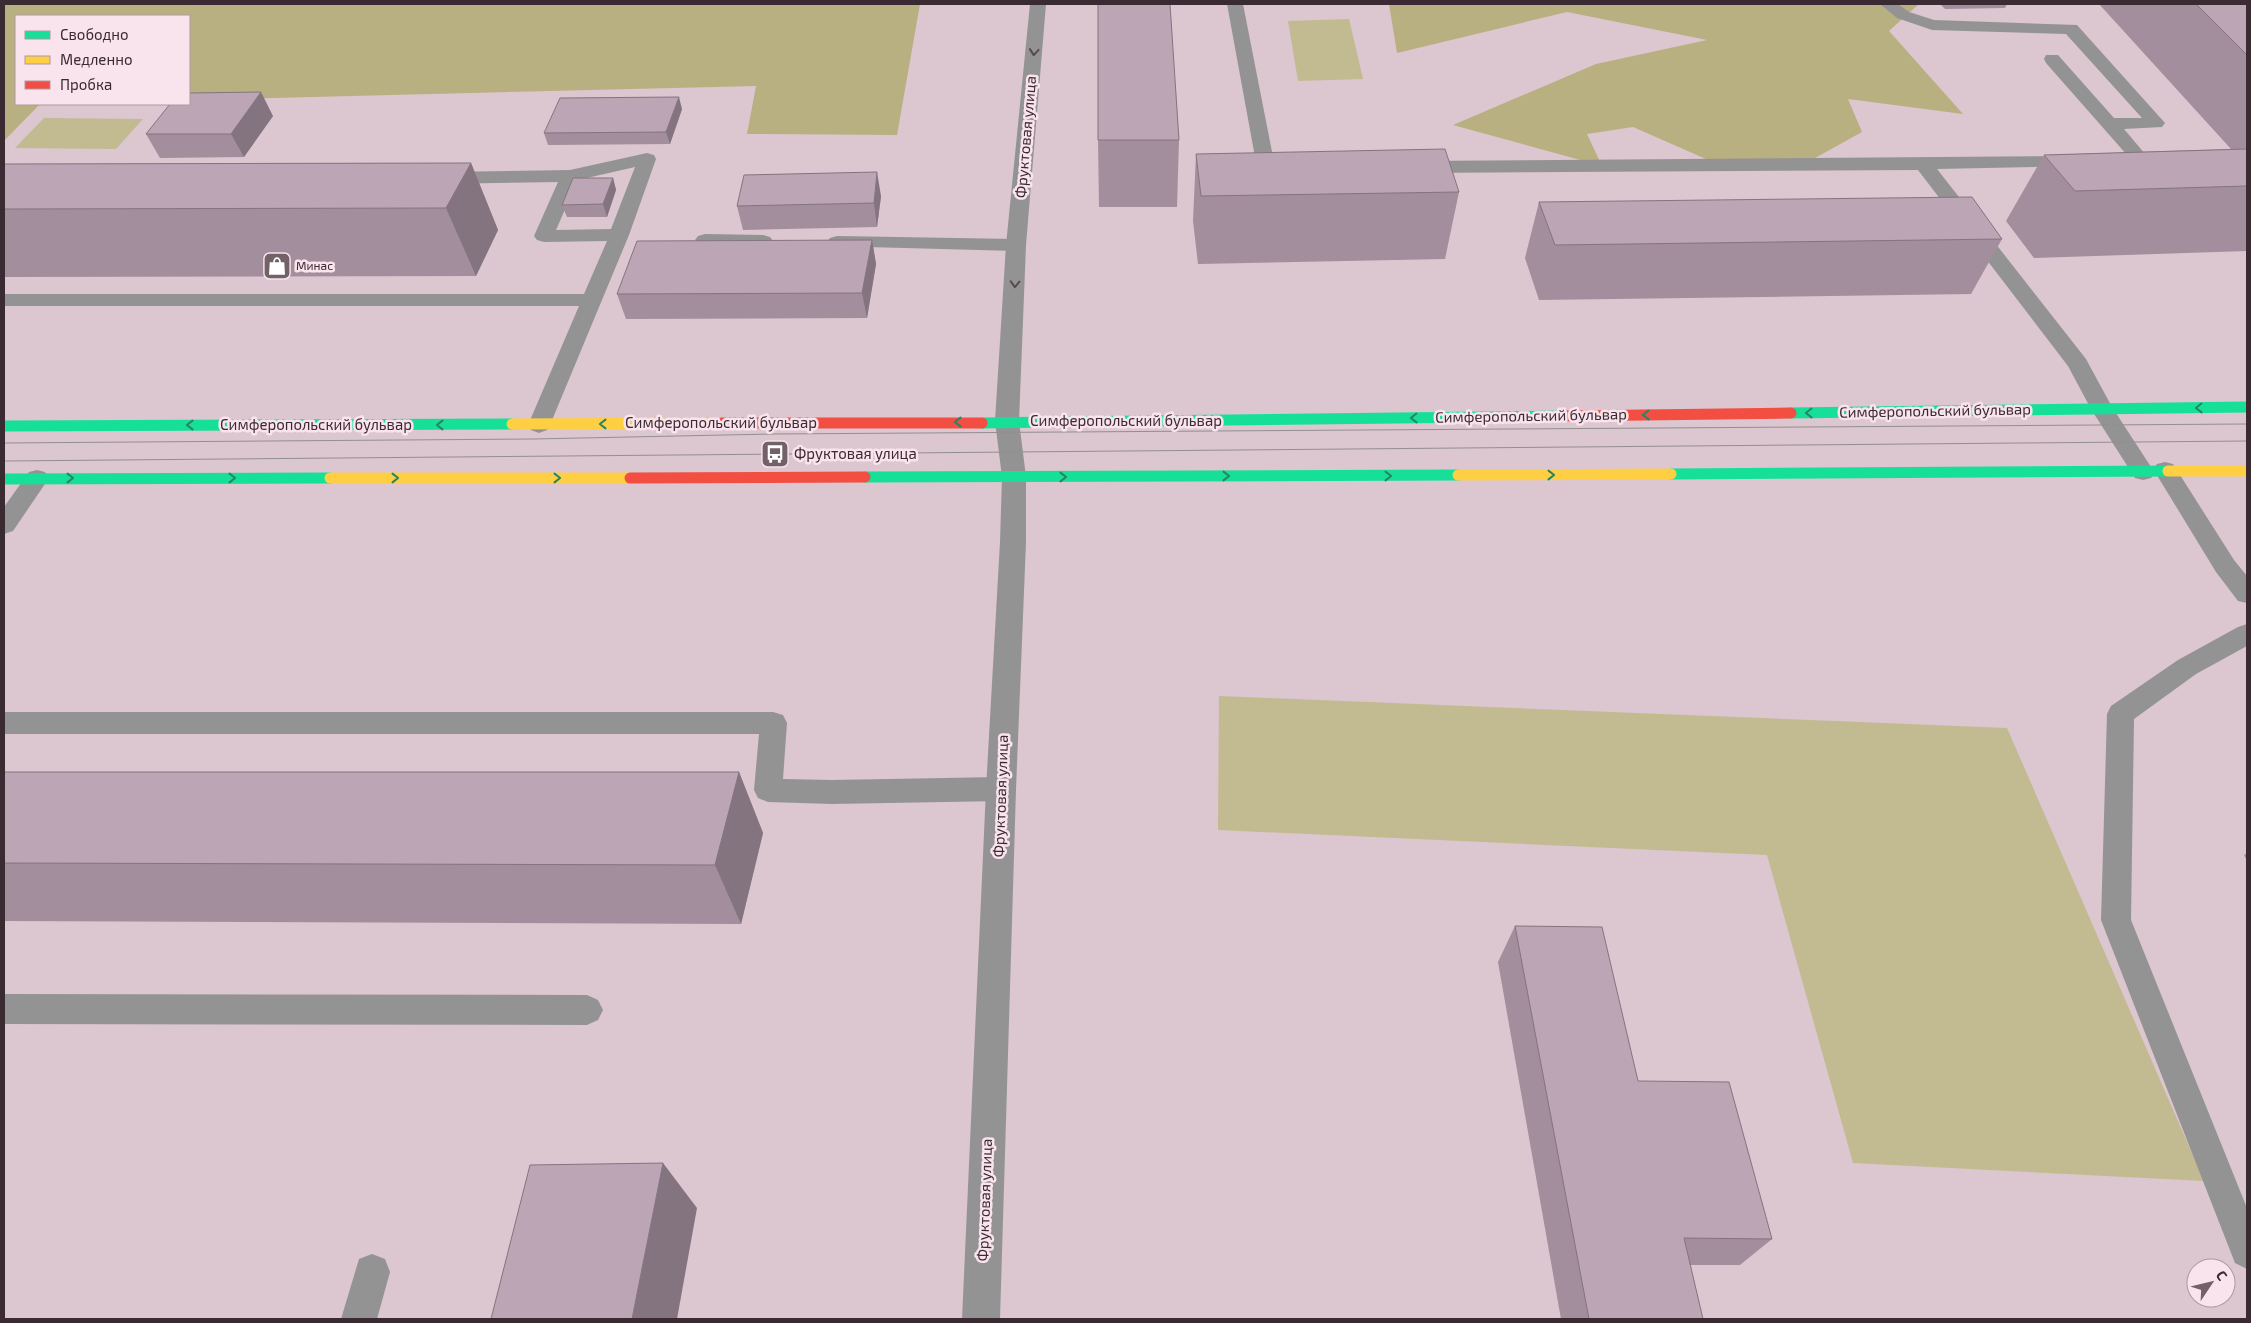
<svg xmlns="http://www.w3.org/2000/svg" width="2251" height="1323" viewBox="0 0 2251 1323" font-family="'Exo 2',sans-serif">
  <rect width="100%" height="100%" fill="#dcc6cf"/>
  <!-- green -->
  <g fill="#c2ba90">
    <path d="M 1349,19 L 1363,79 L 1298,81 L 1288,21 Z"/>
    <path d="M 44,118 L 143,119 L 116,149 L 15,148 Z"/>
    <path d="M 1219,696 L 2007,728 L 2204,1181 L 1853,1163 L 1767,855 L 1218,830 Z"/>
  </g>
  <!-- forest -->
  <g fill="#b9b081">
    <path d="M 4,4 L 920,4 L 897,135 L 747,134 L 756,86 L 189,100 L 189,16 L 16,16 L 16,104 L 40,104 L 4,141 Z"/>
    <path d="M 1389,4 L 1919,4 L 1889,31 L 1963,114 L 1848,99 L 1862,132 L 1797,168 L 1706,159 L 1633,127 L 1587,134 L 1602,166 L 1453,125 L 1596,64 L 1707,40 L 1567,12 L 1397,53 Z"/>
  </g>
  <g fill="none" stroke-linecap="round" stroke-linejoin="round">
    <!-- lane -->
    <g fill="#939394" fill-rule="evenodd">
      <path d="M 1227,4 L 1243,4 L 1274,162 L 1292,164 L 1294,168 L 1292,172 L 1266,174 L 1259,172 L 1257,168 Z"/>
      <path d="M 1880,4 L 1898,4 L 1909,12 L 1934,20 L 2077,25 L 2165,123 L 2162,127 L 2124,129 L 2151,161 L 2149,165 C 2137,168 2124,168 2112,165 L 2110,161 L 2112,157 L 2127,155 L 2046,63 L 2044,59 L 2046,55 L 2058,55 L 2114,118 L 2142,118 L 2066,34 L 1932,30 L 1897,18 Z"/>
      <path d="M 647,153 L 654,155 L 656,159 L 629,235 L 550,425 L 547,430 L 539,433 L 531,430 L 528,425 L 579,306 L 4,306 L 4,294 L 584,294 L 607,241 L 544,242 L 537,240 L 534,236 L 558,182 L 442,184 L 435,182 L 433,178 L 435,174 L 442,172 L 570,170 ZM 635,167 L 611,229 L 556,230 L 578,180 Z"/>
      <path d="M 2075,156 L 2082,158 L 2084,162 L 2082,166 L 1937,169 L 2086,359 L 2112,407 L 2153,470 L 2157,464 L 2165,462 L 2173,464 L 2234,560 L 2247,576 L 2247,603 L 2238,601 L 2216,572 L 2155,472 L 2151,478 L 2143,480 L 2135,478 L 2091,409 L 2068,366 L 1918,170 L 1416,173 L 1409,171 L 1407,167 L 1409,163 L 1416,161 Z"/>
      <path d="M 705,234 L 763,235 L 770,237 L 773,241 L 770,245 L 763,247 L 698,244 L 695,240 L 698,236 Z"/>
      <path d="M 837,236 L 1016,239 L 1023,241 L 1026,245 L 1023,249 L 1016,251 L 830,246 L 827,242 L 830,238 Z"/>
      <path d="M 37,470 L 45,472 L 49,478 L 13,531 L 4,534 L 4,507 L 29,472 Z"/>
      <path d="M 2247,624 L 2247,646 L 2196,674 L 2134,719 L 2131,920 L 2247,1208 L 2247,1269 L 2235,1263 L 2101,920 L 2107,714 L 2111,706 L 2178,660 L 2238,627 Z"/>
      <path d="M 4,712 L 773,712 L 783,715 L 787,723 L 783,779 L 832,780 L 1001,777 L 1011,781 L 1015,789 L 1011,797 L 1001,801 L 832,804 L 768,802 L 758,798 L 754,790 L 759,734 L 4,734 Z"/>
      <path d="M 4,994 L 587,995 L 598,1000 L 603,1010 L 598,1020 L 587,1025 L 4,1024 Z"/>
      <path d="M 372,1254 L 385,1259 L 390,1272 L 377,1319 L 341,1319 L 359,1259 Z"/>
    </g>
    <!-- street -->
    <path fill="#939394" fill-rule="evenodd" d="M 1030,4 L 1046,4 L 1026,245 L 1019,421 L 1026,477 L 1026,542 L 1016,789 L 1000,1319 L 962,1319 L 986,789 L 1000,542 L 1002,477 L 995,421 L 1006,245 Z"/>
    <!-- fast -->
    <g stroke="#16e098" stroke-width="11">
      <path d="M 1791,413 L 2247,407"/>
      <path d="M 982,423 L 1566,416"/>
      <path d="M 4,426 L 512,424"/>
      <path d="M 1671,474 L 2168,471"/>
      <path d="M 865,477 L 1458,475"/>
      <path d="M 4,479 L 330,478"/>
    </g>
    <!-- slow -->
    <g stroke="#ffcf43" stroke-width="11">
      <path d="M 512,424 L 721,423"/>
      <path d="M 2168,471 L 2247,471"/>
      <path d="M 1458,475 L 1671,474"/>
      <path d="M 330,478 L 630,478"/>
    </g>
    <!-- jam -->
    <g stroke="#f24e42" stroke-width="11">
      <path d="M 1566,416 L 1791,413"/>
      <path d="M 721,423 L 982,423"/>
      <path d="M 630,478 L 865,477"/>
    </g>
    <!-- tram -->
    <g stroke="#938f90" stroke-width="1">
      <path d="M 4,443 L 533,439 L 773,434 L 2247,424"/>
      <path d="M 4,461 L 2247,441"/>
    </g>
  </g>
  <!-- wall -->
  <g fill="#a28e9c">
    <rect x="1289" y="4" width="65" height="1"/>
    <path d="M 1940,4 L 2007,4 L 2005,8 L 1945,9 Z"/>
    <path d="M 2099,4 L 2247,4 L 2247,251 L 2034,258 L 2006,221 L 2044,155 L 2231,149 Z"/>
    <path d="M 682,109 L 670,144 L 548,145 L 544,133 Z"/>
    <path d="M 273,116 L 244,157 L 160,158 L 146,134 Z"/>
    <path d="M 1098,140 L 1179,140 L 1177,207 L 1099,207 Z"/>
    <path d="M 1196,154 L 1459,192 L 1445,259 L 1198,264 L 1193,221 Z"/>
    <path d="M 471,163 L 498,230 L 476,276 L 4,277 L 4,164 Z"/>
    <path d="M 613,178 L 616,190 L 607,217 L 567,217 L 562,205 Z"/>
    <path d="M 881,196 L 877,227 L 743,230 L 737,206 Z"/>
    <path d="M 1539,202 L 2002,239 L 1971,294 L 1539,300 L 1525,258 Z"/>
    <path d="M 872,240 L 876,264 L 867,318 L 626,319 L 617,294 Z"/>
    <path d="M 4,772 L 739,772 L 763,833 L 741,924 L 4,921 Z"/>
    <path d="M 2247,853 L 2247,861 L 2244,855 Z"/>
    <path d="M 1515,926 L 1638,1081 L 1772,1239 L 1740,1265 L 1690,1265 L 1703,1319 L 1561,1319 L 1498,962 Z"/>
  </g>
  <!-- shaded-wall -->
  <g fill="#84747f">
    <path d="M 261,92 L 273,116 L 244,157 L 231,134 Z"/>
    <path d="M 679,97 L 682,109 L 670,144 L 666,132 Z"/>
    <path d="M 471,163 L 498,230 L 476,276 L 446,208 Z"/>
    <path d="M 877,172 L 881,196 L 877,227 L 874,203 Z"/>
    <path d="M 613,178 L 616,190 L 607,217 L 603,204 Z"/>
    <path d="M 872,240 L 876,264 L 867,318 L 862,293 Z"/>
    <path d="M 739,772 L 763,833 L 741,924 L 715,865 Z"/>
    <path d="M 663,1163 L 697,1208 L 677,1319 L 632,1319 Z"/>
  </g>
  <!-- building -->
  <g fill="#bca5b5" stroke="#84747f">
    <path d="M 1098,4 L 1170,4 L 1179,140 L 1098,140 Z"/>
    <path d="M 2196,4 L 2247,4 L 2247,55 Z"/>
    <path d="M 261,92 L 231,134 L 146,134 L 170,104 L 189,104 L 189,93 Z"/>
    <path d="M 679,97 L 666,132 L 544,133 L 560,98 Z"/>
    <path d="M 1445,149 L 1459,192 L 1201,196 L 1196,154 Z"/>
    <path d="M 2247,149 L 2247,186 L 2075,191 L 2044,155 Z"/>
    <path d="M 471,163 L 446,208 L 4,209 L 4,164 Z"/>
    <path d="M 877,172 L 874,203 L 737,206 L 744,175 Z"/>
    <path d="M 573,178 L 613,178 L 603,204 L 562,205 Z"/>
    <path d="M 1972,197 L 2002,239 L 1555,245 L 1539,202 Z"/>
    <path d="M 872,240 L 862,293 L 617,294 L 637,241 Z"/>
    <path d="M 4,772 L 739,772 L 715,865 L 4,863 Z"/>
    <path d="M 1515,926 L 1602,927 L 1638,1081 L 1729,1082 L 1772,1239 L 1684,1238 L 1703,1319 L 1589,1319 Z"/>
    <path d="M 663,1163 L 632,1319 L 491,1319 L 530,1165 Z"/>
  </g>
  <!-- one-way arrows -->
  <defs><path id="oneway-chevron" d="M-2-3.5L2.5 0L-2 3.5" fill="none" stroke-width="1.6" stroke-linecap="round" stroke-linejoin="round" transform="scale(1.25)"/></defs>
  <g stroke="#554a4f">
    <use href="#oneway-chevron" transform="translate(1034 52) rotate(95)"/>
    <use href="#oneway-chevron" transform="translate(1015 284) rotate(92)"/>
  </g>
  <g stroke="#288564">
    <use href="#oneway-chevron" transform="translate(2199 408) rotate(179)"/>
    <use href="#oneway-chevron" transform="translate(1809 413) rotate(179)"/>
    <use href="#oneway-chevron" transform="translate(1646 415) rotate(179)"/>
    <use href="#oneway-chevron" transform="translate(1414 418) rotate(179)"/>
    <use href="#oneway-chevron" transform="translate(958 422) rotate(180)"/>
    <use href="#oneway-chevron" transform="translate(603 424) rotate(180)"/>
    <use href="#oneway-chevron" transform="translate(190 425) rotate(180)"/>
    <use href="#oneway-chevron" transform="translate(440 425) rotate(180)"/>
    <use href="#oneway-chevron" transform="translate(1551 475)"/>
    <use href="#oneway-chevron" transform="translate(1226 476)"/>
    <use href="#oneway-chevron" transform="translate(1388 476)"/>
    <use href="#oneway-chevron" transform="translate(1063 477)"/>
    <use href="#oneway-chevron" transform="translate(70 478)"/>
    <use href="#oneway-chevron" transform="translate(232 478)"/>
    <use href="#oneway-chevron" transform="translate(395 478)"/>
    <use href="#oneway-chevron" transform="translate(557 478)"/>
  </g>
  <!-- icons -->
  <defs>
    <symbol id="shop-square" viewBox="-11 -11 22 22"><rect x="-9" y="-9" width="18" height="18" rx="4" fill="#736168" stroke="#f9e3ec"/><path d="M-5-2.5h2.3a2.7 3.5 0 0 1 5.4 0H5L5.5 6h-11ZM-1.5-2.5h3a1.5 2.3 0 0 0-3 0Z" fill="#fff"/></symbol>
    <symbol id="bus-square" viewBox="-11 -11 22 22"><rect x="-9" y="-9" width="18" height="18" rx="4" fill="#736168" stroke="#f9e3ec"/><path d="M-5-6H5V4H4V6H2V4H-2V6H-4V4H-5ZM-3.5-4V0h7V-4ZM-3.5 1.2v1.5H-2V1.2ZM2 1.2v1.5H3.5V1.2Z" fill="#fff"/></symbol>
  </defs>
  <g fill-rule="evenodd">
    <use href="#shop-square" x="261" y="250" width="32" height="32"/>
    <use href="#bus-square" x="759" y="438" width="32" height="32"/>
  </g>
  <g text-anchor="middle" stroke-width="5" stroke-linejoin="round" paint-order="stroke">
    <!-- far-poi labels -->
    <g font-size="12" fill="#3a2a31" stroke="#f9e3ec" text-anchor="start">
      <text x="296" y="270">Минас</text>
    </g>
    <!-- street labels -->
    <g font-size="15" fill="#3a2a31" stroke="#f9e3ec">
      <text transform="translate(1026 137) rotate(-85)" y="5">Фруктовая улица</text>
      <text transform="translate(1935 411) rotate(-1)" y="5">Симферопольский бульвар</text>
      <text transform="translate(1531 416) rotate(-1)" y="5">Симферопольский бульвар</text>
      <text x="1126" y="426">Симферопольский бульвар</text>
      <text x="721" y="428">Симферопольский бульвар</text>
      <text x="316" y="430">Симферопольский бульвар</text>
      <text transform="translate(1001 796) rotate(-88)" y="5">Фруктовая улица</text>
      <text transform="translate(985 1200) rotate(-88)" y="5">Фруктовая улица</text>
    </g>
    <!-- poi labels -->
    <g font-size="15" fill="#3a2a31" stroke="#f9e3ec" text-anchor="start">
      <text x="794" y="459">Фруктовая улица</text>
    </g>
  </g>
  <!-- border -->
  <rect width="2251" height="1323" fill="none" stroke="#3a2a31" stroke-width="10"/>
  <!-- legend -->
  <rect x="15" y="15" width="175" height="90" fill="#f9e3ec" stroke="#ad99a1"/>
  <rect x="25" y="31" width="25" height="8" fill="#16e098" stroke="#ad99a1"/>
  <text x="60" y="40" font-size="15" fill="#3a2a31">Свободно</text>
  <rect x="25" y="56" width="25" height="8" fill="#ffcf43" stroke="#ad99a1"/>
  <text x="60" y="65" font-size="15" fill="#3a2a31">Медленно</text>
  <rect x="25" y="81" width="25" height="8" fill="#f24e42" stroke="#ad99a1"/>
  <text x="60" y="90" font-size="15" fill="#3a2a31">Пробка</text>
  <!-- north arrow -->
  <g transform="translate(2211 1283) rotate(55)"><circle r="24" fill="#f9e3ec" stroke="#ad99a1"/>
  <path d="M0-4L9 19L0 12L-9 19Z" fill="#736168"/>
  <text y="-8" font-size="14" font-weight="bold" text-anchor="middle" fill="#3a2a31">С</text>
  </g>
</svg>
